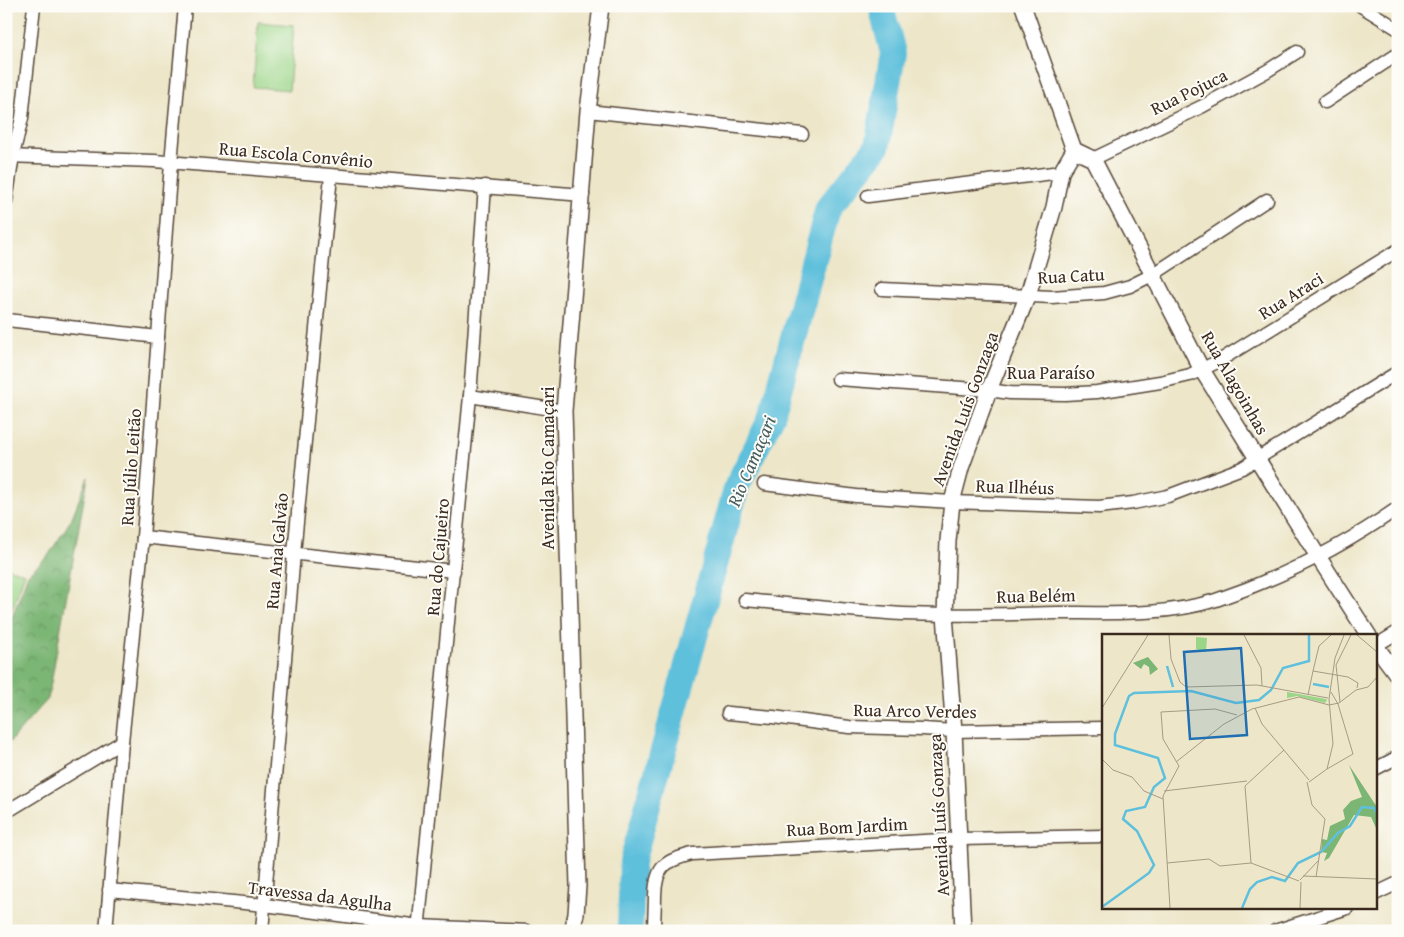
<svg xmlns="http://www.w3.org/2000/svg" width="1404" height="937" viewBox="0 0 1404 937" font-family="'Gentium Book Plus',serif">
  <defs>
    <pattern id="forest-crowns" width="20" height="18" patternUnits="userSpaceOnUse" patternTransform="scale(1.25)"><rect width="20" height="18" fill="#7cb674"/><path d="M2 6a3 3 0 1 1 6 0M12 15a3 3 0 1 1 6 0" fill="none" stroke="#67945f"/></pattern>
  </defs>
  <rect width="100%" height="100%" fill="#fdfcf7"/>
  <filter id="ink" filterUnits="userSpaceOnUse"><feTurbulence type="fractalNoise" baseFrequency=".02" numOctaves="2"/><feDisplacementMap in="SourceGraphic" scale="10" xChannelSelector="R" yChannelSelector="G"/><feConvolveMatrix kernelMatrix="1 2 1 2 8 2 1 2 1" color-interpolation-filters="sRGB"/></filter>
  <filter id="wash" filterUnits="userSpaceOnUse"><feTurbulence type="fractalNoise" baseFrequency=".0096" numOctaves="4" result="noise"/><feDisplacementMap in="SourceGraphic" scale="20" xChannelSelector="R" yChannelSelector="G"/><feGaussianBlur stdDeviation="1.12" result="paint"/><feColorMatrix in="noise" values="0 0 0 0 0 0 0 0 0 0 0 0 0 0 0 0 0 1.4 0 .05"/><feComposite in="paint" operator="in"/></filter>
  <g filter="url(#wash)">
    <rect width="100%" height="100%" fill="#ede6c9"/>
    <!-- forest -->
    <path fill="url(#forest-crowns)" stroke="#5c7049" d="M 88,477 L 48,699 L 6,746 L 6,634 L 28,574 L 48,556 L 71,520 Z"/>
    <!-- park -->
    <g fill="#9bd588" stroke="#6b8053">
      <path d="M 258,22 L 294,25 L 289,90 L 253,87 Z"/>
      <path d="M 6,568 L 25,573 L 6,626 Z"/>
    </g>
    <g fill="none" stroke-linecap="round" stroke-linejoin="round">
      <!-- river -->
      <path stroke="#5ec0dc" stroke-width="26" d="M 630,931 L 632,862 L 737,486 L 772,416 L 828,208 L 877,147 L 893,53 L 881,6"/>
    </g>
  </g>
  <g filter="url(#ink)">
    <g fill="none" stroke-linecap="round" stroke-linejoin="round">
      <defs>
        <g id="minor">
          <path d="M 1361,6 L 1398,29"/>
          <path d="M 1325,102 L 1398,54"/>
          <path d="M 588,111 L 802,134"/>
          <path d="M 6,156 L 154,161 L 583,195"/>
          <path d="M 1093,159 L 1203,106 L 1267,71 L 1297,52"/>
          <path d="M 868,196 L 1061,172"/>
          <path d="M 6,202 L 13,155 L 22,118 L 34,6"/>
          <path d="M 882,289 L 1052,297 L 1104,293 L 1130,286 L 1154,274 L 1267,200"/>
          <path d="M 7,320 L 158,337"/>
          <path d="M 838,379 L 989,390 L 1010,393 L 1065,394 L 1097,392 L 1160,382 L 1190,375 L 1219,361 L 1398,250"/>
          <path d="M 470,396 L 564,411"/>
          <path d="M 764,484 L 856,496 L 952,502 L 1099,507 L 1133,503 L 1168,496 L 1242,468 L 1398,372"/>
          <path d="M 143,537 L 454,571"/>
          <path d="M 745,600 C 798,605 851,611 903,614 C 955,616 1007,614 1058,613 C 1110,613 1166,616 1216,600 C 1281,578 1342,547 1398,508"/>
          <path d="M 1375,646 L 1398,632"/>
          <path d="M 728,713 L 773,717 L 849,727 L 923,729 L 954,731 L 1103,728"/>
          <path d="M 1375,769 L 1398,757"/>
          <path d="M 6,812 L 122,742"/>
          <path d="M 109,890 L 265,905 L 419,926 L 527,931"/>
          <path d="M 1375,894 L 1398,883"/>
          <path d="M 106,931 L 122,742 L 143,537 L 171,163 L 185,6"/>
          <path d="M 262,931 L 294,553 L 331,176"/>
          <path d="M 418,931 L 470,396 L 485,186"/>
          <path d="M 654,931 C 654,919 655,907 655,895 C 656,866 665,861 692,854 L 959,839 L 1103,836"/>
          <path d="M 1275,931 L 1347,908"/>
        </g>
        <g id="tertiary">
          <path d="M 1023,6 L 1074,150"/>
          <path d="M 1074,150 L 1093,159 L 1202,370 L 1319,558 L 1369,636"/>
          <path d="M 1375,645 L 1398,676"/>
          <path d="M 572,931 L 576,914 L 578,886 L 564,411 L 588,111 L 601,6"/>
          <path d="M 963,931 L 954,731 L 945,615 L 948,541 L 952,502 L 961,468 L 989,390 L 1028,295 L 1054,207 L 1061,172 L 1074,150"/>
        </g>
      </defs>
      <!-- minor casing -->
      <use href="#minor" stroke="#564638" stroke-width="15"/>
      <!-- tertiary casing -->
      <use href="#tertiary" stroke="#564638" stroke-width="18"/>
      <!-- minor -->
      <use href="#minor" stroke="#fff" stroke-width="12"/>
      <!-- tertiary -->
      <use href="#tertiary" stroke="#fff" stroke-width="15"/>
    </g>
  </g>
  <g text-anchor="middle" stroke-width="4" stroke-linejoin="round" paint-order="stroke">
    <!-- street labels -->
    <g font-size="18" fill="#3b2a1e" stroke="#fdfcf7">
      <text transform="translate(1189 92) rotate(-26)" y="6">Rua Pojuca</text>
      <text transform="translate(296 155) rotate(5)" y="6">Rua Escola Convênio</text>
      <text transform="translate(1071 276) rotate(-3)" y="6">Rua Catu</text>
      <text transform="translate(1291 296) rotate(-32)" y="6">Rua Araci</text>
      <text x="1051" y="379">Rua Paraíso</text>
      <text transform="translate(1235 383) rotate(60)" y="6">Rua Alagoinhas</text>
      <text transform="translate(965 409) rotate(-70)" y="6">Avenida Luís Gonzaga</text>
      <text transform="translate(131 467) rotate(-86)" y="6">Rua Júlio Leitão</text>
      <text transform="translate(548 468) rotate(-90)" y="6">Avenida Rio Camaçari</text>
      <text transform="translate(1015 487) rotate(2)" y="6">Rua Ilhéus</text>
      <text transform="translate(277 551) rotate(-85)" y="6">Rua Ana Galvão</text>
      <text transform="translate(438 557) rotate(-85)" y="6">Rua do Cajueiro</text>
      <text transform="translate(1036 596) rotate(-1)" y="6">Rua Belém</text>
      <text transform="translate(915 711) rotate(1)" y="6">Rua Arco Verdes</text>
      <text transform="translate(939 815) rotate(-93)" y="6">Avenida Luís Gonzaga</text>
      <text transform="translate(847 827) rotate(-3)" y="6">Rua Bom Jardim</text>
      <text transform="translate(320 896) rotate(7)" y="6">Travessa da Agulha</text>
    </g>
    <!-- water labels -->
    <g font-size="19" font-style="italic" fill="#475e60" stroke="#fdfcf7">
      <text transform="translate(751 461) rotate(-67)" y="7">Rio Camaçari</text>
    </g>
  </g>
  <!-- overview -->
  <g transform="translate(1102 634)">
    <rect width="275" height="275" fill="#ede6c9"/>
    <path d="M 46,23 L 56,35 L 48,41 L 47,33 L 42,30 L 39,35 L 31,29 ZM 247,131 L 275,173 L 275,196 L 269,183 L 252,181 L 227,224 L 222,227 L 225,219 L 219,218 L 220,205 L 225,206 L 228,192 L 243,185 L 241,176 L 249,167 L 260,163 Z" fill="#7cb674"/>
    <path d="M 94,3 L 105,4 L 104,18 L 94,15 ZM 185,58 L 224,65 L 225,66 L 223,69 L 195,62 L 185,64 Z" fill="#9bd588"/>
    <path fill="none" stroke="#5ec0dc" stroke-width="2.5" d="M 65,32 L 71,53M 211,50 L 227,53M 0,273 L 47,239 L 52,231 L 35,197 L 21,185 L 24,177 L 43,173 L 52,153 L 63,144 L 56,124 L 13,111 L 13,100 L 27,62 L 32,59 L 89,57 L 134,69 L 157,66 L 169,56 L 181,34 L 207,27 L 207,1M 140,274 L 148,255 L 155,248 L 170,243 L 183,247 L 196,229 L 219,218 L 236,199 L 248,192 L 260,173 L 272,174 L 275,179"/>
    <path fill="none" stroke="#a69b85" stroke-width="1" d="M 67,1 L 69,25 L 78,48 L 84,53 L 155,51 L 226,64M 142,1 L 159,34 L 160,52M 229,1 L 217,12 L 211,37 L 246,43 L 256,49 L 255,54M 255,1 L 275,18M 229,58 L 236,70 L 251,120 L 225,135 L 231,110 L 227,65 L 233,24 L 242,1M 206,61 L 211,37M 238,68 L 234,31 L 249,1M 227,71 L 237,69 L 254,56 L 266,53 L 275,43M 0,74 L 46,1M 153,74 L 160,90 L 207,146M 0,125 L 11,136 L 30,143 L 42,157 L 61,165M 74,128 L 122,90 L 150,75 L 197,63 L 227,71M 205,148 L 210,171 L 223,185 L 214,243M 207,148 L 225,135M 62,157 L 145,147M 65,229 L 107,225 L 118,232 L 149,229 L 197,247M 149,229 L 143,152 L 182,116M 201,242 L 275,245M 198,246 L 216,227M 68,274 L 61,162 L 77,132 L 61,105 L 59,78 L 113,75 L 135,81M 198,274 L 199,248"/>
    <path fill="#1f6fb2" fill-opacity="0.15" stroke="#1f6fb2" stroke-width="2.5" d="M 139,14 L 145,101 L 88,105 L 82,18 Z"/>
    <rect width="275" height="275" fill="none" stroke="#3b2a1e" stroke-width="2.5"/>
  </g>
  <!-- margin -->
  <rect width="1404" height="937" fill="none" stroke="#fdfcf7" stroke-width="25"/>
</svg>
